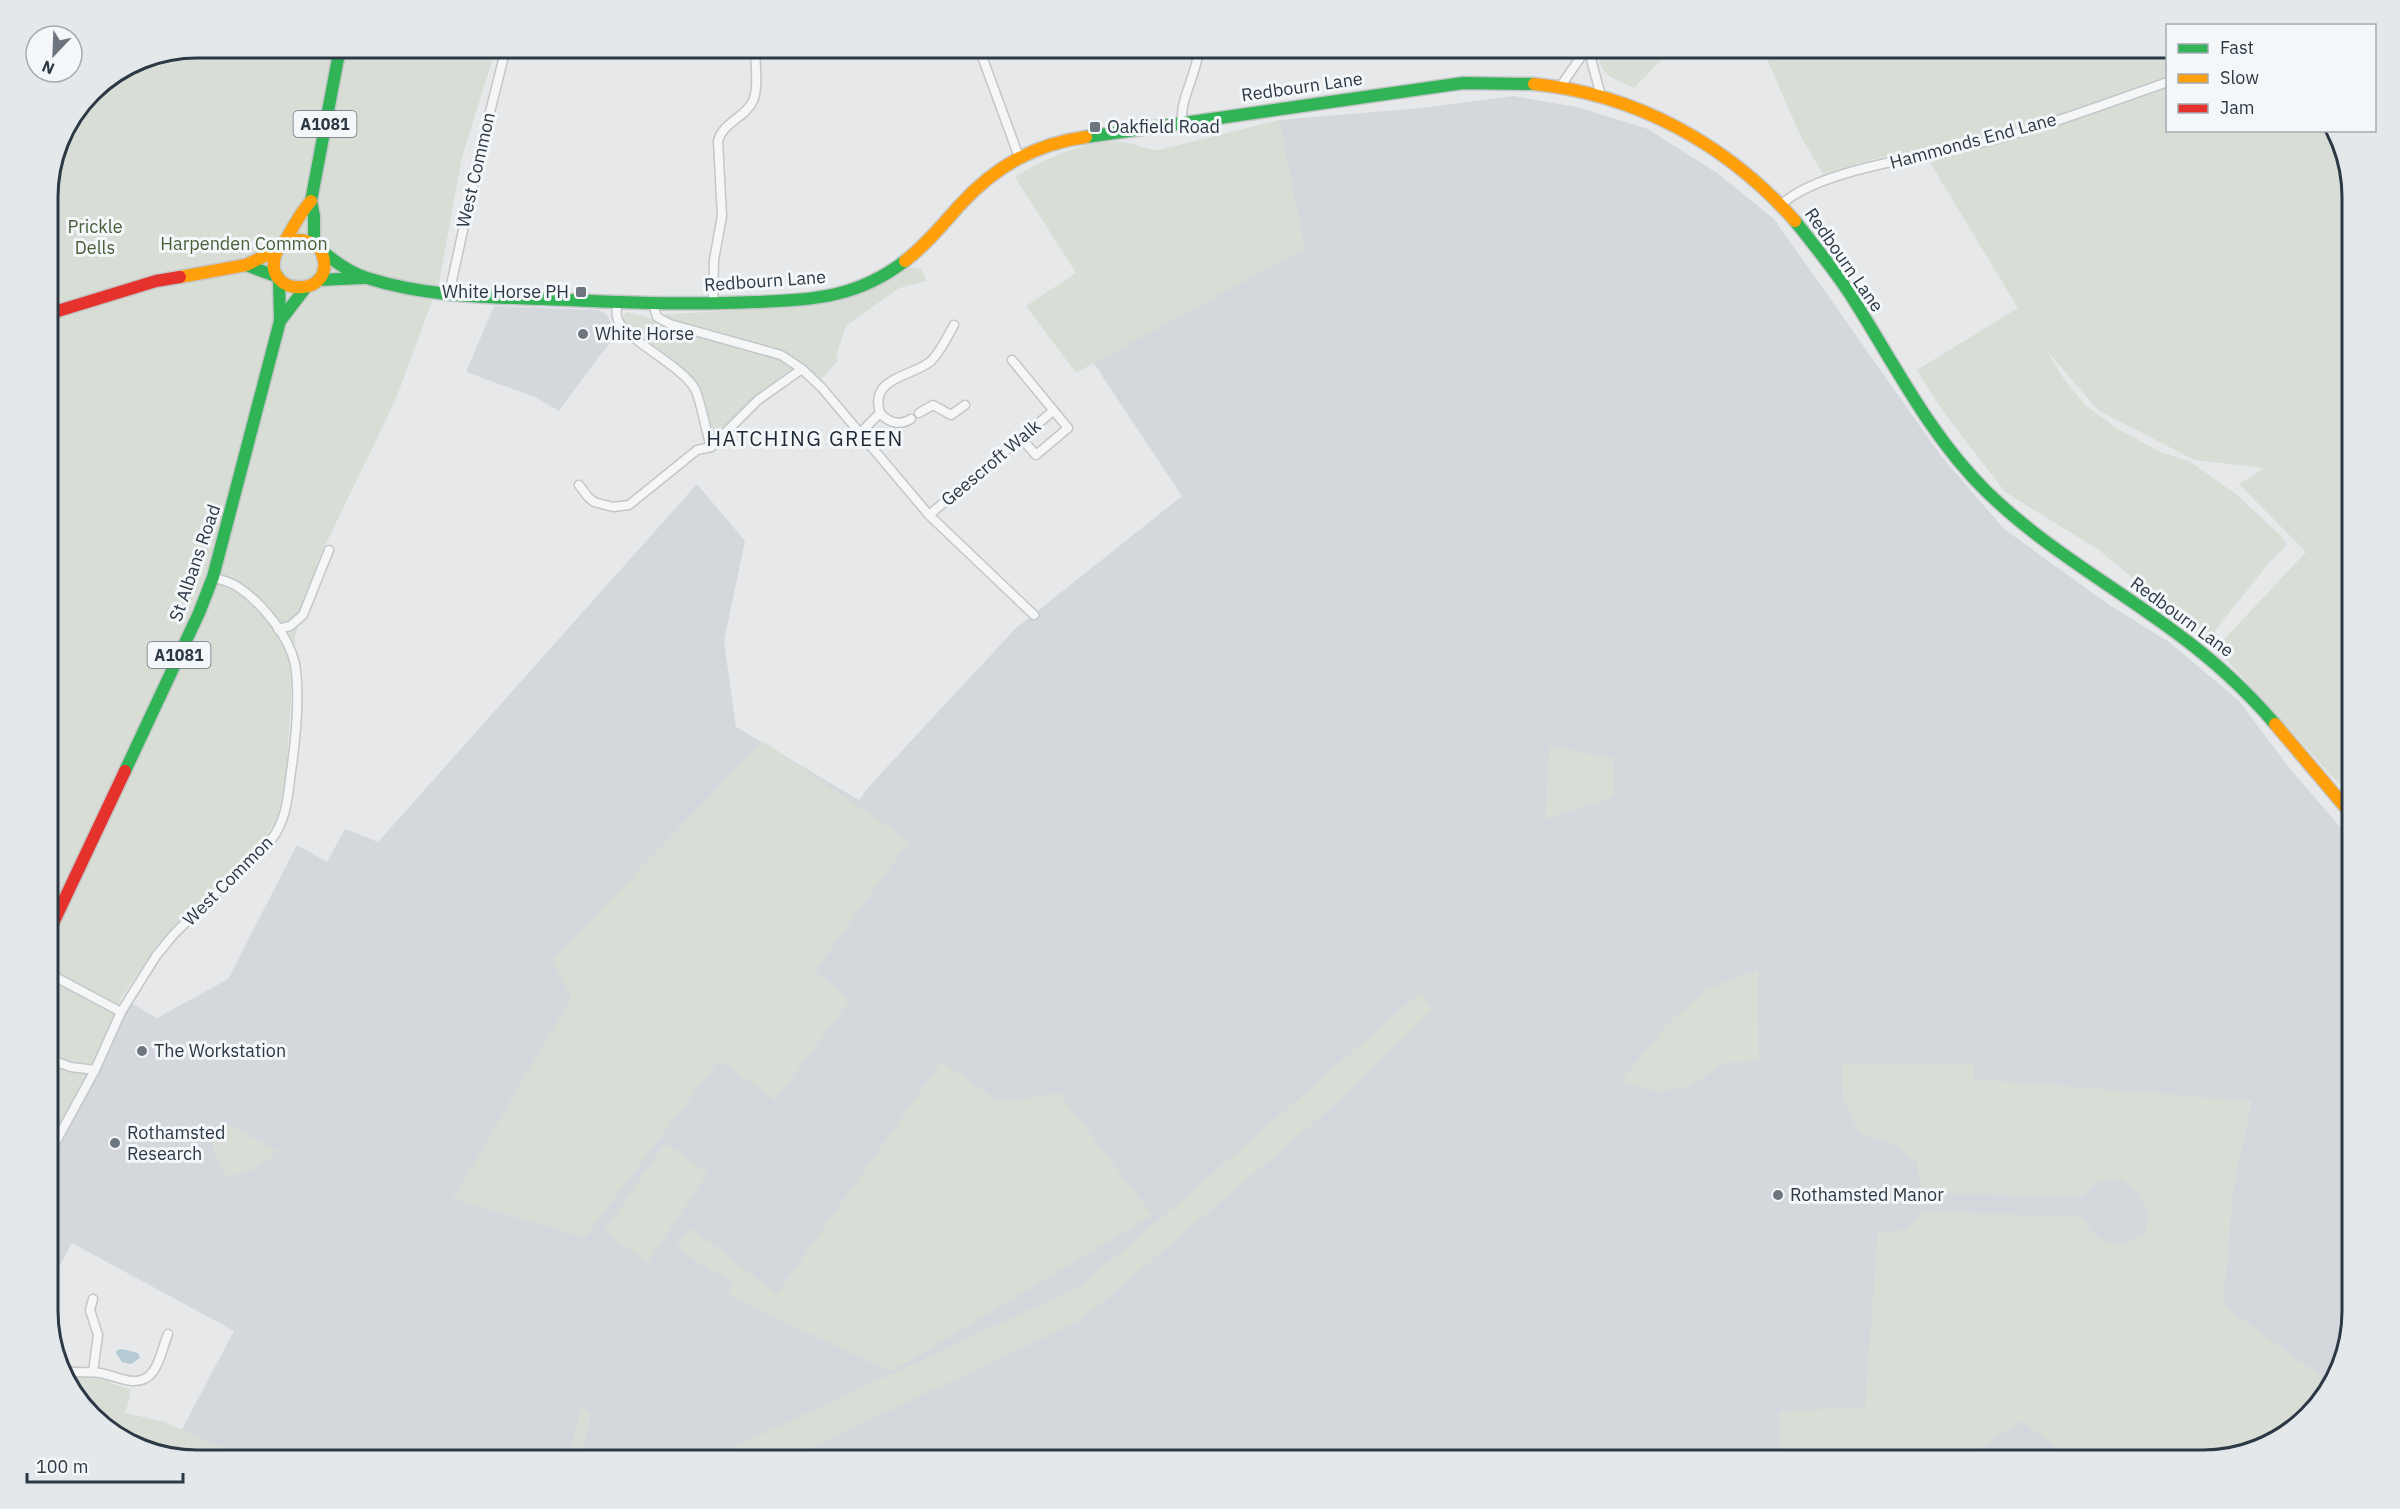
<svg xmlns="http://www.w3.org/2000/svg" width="2400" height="1509" viewBox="0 0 2400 1509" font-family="'IBM Plex Sans',sans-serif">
  <rect width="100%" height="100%" fill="#e6e8ea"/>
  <!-- built -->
  <g fill="#d4d8dd">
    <path d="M 1513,96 L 1577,107 L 1648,129 L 1717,173 L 1774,219 L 1941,456 L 2004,529 L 2111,606 L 2169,642 L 2239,701 L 2291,770 L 2352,841 L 2352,1312 L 2327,1394 L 2277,1441 L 2203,1461 L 199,1461 L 119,1412 L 164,1422 L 181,1431 L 234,1331 L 72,1243 L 58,1269 L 48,1264 L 48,1164 L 131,1003 L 157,1018 L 228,979 L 297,845 L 327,862 L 345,829 L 378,842 L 697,484 L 745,541 L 724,641 L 736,727 L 859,800 L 873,782 L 1015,629 L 1182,496 L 1057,308 L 1279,120 L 1422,108 Z"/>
    <path d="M 494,306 L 599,310 L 607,315 L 613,327 L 620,332 L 600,355 L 559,411 L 537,398 L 466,372 Z"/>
  </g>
  <!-- green -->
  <g fill="#d8ded6">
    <path d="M 198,48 L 496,48 L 462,157 L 439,283 L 395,401 L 319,558 L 295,637 L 286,776 L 277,820 L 262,842 L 166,937 L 142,967 L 120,1000 L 95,1060 L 48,1149 L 48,188 L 63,132 L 92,92 L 141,59 Z"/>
    <path d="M 1599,48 L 1656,48 L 1664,57 L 1634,88 C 1613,78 1597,76 1599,48 Z"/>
    <path d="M 1762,48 L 2167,48 L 2168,130 L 2334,131 L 2352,197 L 2352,469 L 2341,469 L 2352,477 L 2352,796 L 2327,771 L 2216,648 L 2306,552 L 2239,484 L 2265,468 L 2194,460 L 2098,410 L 2047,351 L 2064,379 L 2086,406 L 2118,429 L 2160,452 L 2189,461 L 2236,494 L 2281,536 L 2287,545 L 2269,563 L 2224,619 L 2215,631 L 2216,641 L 2211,644 L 2099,550 L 2005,492 L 1942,410 L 1917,370 L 2018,308 L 1923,151 L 1882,157 L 1823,174 L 1801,137 Z"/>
    <path d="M 1279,120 L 1305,248 L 1076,373 L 1026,306 L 1076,273 L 1015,177 C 1041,160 1090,138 1122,142 C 1135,143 1145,150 1159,150 Z"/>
    <path d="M 910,267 L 921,269 L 927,281 L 899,288 L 846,326 L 836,356 L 838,361 L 821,379 L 798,360 L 785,353 L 666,319 L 666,314 C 695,313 724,311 754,309 C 813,306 860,304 910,267 Z"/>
    <path d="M 627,312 L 643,316 L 672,329 L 784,360 L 793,367 L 789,373 L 757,397 L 717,436 L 712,436 L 700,387 L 674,360 L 623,322 L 621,318 Z"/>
    <path d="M 763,741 L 909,841 L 815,971 L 850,1000 L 775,1100 L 719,1060 L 585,1237 L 453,1199 L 571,998 L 552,960 Z"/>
    <path d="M 1550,746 L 1613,758 L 1615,797 L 1545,819 Z"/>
    <path d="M 1758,970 L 1759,1062 L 1724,1063 L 1689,1087 L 1657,1091 L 1620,1082 L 1666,1025 L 1707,989 Z"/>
    <path d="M 1421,992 L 1433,1010 L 1325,1113 L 1081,1320 L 783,1461 L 704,1461 L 1079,1287 L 1157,1222 Z"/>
    <path d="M 942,1061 L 998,1102 L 1059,1093 L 1152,1215 L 891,1372 L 728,1295 L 734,1281 L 716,1270 L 713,1273 L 677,1246 L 691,1228 L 777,1294 Z"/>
    <path d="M 1842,1063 L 1974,1063 L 1974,1079 L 2252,1101 L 2234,1184 L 2223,1305 L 2330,1383 L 2327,1394 L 2277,1441 L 2203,1461 L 2073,1461 L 2022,1421 L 1959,1461 L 1781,1461 L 1780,1411 L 1865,1407 L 1878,1232 L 1907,1230 L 1923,1212 L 2081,1217 C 2098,1244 2115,1251 2144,1235 L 2150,1214 L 2140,1194 L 2121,1180 L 2095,1183 L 2083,1196 L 1922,1193 L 1917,1161 L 1890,1142 L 1862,1135 C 1844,1107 1841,1097 1842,1063 Z"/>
    <path d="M 226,1123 L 277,1151 C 263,1166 246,1175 225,1176 L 215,1155 L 212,1140 L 221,1124 Z"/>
    <path d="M 665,1143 L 708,1173 L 648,1262 L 604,1232 Z"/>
    <path d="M 65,1375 L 111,1380 L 110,1383 L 130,1389 L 130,1397 L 125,1413 L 164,1422 L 253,1461 L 198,1461 L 115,1436 L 68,1386 Z"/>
    <path d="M 582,1405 L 591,1413 L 581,1461 L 546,1461 C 552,1450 559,1448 571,1446 Z"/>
  </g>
  <!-- water -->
  <path fill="#b5cad4" d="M 122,1349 L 138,1353 L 140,1358 L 131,1364 L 122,1362 L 116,1353 L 117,1350 Z"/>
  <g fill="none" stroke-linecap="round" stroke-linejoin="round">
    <defs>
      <g id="street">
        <path d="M 979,48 L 1019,157"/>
        <path d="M 1588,48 L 1601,96"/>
        <path d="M 1560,87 L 1587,48"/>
        <path d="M 1182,122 C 1180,97 1197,75 1199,48"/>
        <path d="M 1782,204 C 1821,168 1932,156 1985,142 C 2047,126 2107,103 2168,82"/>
        <path d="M 449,294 L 482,144 L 506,48"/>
        <path d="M 617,303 C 617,308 616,313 617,317 C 620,337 681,364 695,389 C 701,401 706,432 711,447"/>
        <path d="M 653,304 L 657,317 L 670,324 L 781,355 L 802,369 L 822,388 L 929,515 L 1034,615"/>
        <path d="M 713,305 L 714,260 L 722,216 L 718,141 C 723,122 745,118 753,101 C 759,87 755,64 755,48"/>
        <path d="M 1012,360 L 1068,428 L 1036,455 L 1021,438"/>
        <path d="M 880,413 C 869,376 913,377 931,361 C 941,351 947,337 954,325"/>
        <path d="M 919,413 L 933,405 L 951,415 L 965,405"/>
        <path d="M 860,433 L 880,413 C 889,423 900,426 911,419"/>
        <path d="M 579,485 L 588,497 L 594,502 L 613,507 L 629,505 L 697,450 L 711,447 L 758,400 L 802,369"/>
        <path d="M 929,515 L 1053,411"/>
        <path d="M 278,629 L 290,626 L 303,615 L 329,550"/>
        <path d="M 48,973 L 121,1012"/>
        <path d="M 48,1059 L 71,1067 L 95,1070"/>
        <path d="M 48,1156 L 95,1070 L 121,1012 L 156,956 L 174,934 L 271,840 C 288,819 288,791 292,765 C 296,735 300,694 295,664 C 289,636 262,603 238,587 C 231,582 221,580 213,577"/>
        <path d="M 63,1370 C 75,1374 87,1371 100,1373 C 111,1375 121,1380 132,1381 C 158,1383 160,1353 168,1334"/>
        <path d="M 93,1372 L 98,1335 L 90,1310 L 93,1299"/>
      </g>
      <g id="fast">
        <path d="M 1086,137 L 1463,83 L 1534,84"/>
        <path d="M 1795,221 C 1814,245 1833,268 1850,294 C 1893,361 1929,435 1986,491 C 2043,547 2112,585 2175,632 C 2212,659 2245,689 2275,724"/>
        <path d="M 314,243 L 314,216 L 311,201 L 340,48"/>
        <path d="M 321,250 C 335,262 350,273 367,278 C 433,299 501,297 569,300 C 631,303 693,305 755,302 C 782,301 810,300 836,294 C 862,288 884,277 905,261"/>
        <path d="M 246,265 L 278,277"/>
        <path d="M 318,280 L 363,278"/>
        <path d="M 280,321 L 306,287"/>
        <path d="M 125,771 L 199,613 L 213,577 L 280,321 L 279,279"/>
      </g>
      <g id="slow">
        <path d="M 1534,84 C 1636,94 1728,145 1795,221"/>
        <path d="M 285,242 C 300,238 310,239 321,251 C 341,298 263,299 275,256 C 277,248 284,243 288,236 C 295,223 301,212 311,201"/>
        <path d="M 905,261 C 926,245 943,224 960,205 C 995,167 1034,144 1086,137"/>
        <path d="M 180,277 L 246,265 L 277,250"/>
        <path d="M 2275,724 L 2352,815"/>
      </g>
      <g id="jam">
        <path d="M 48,314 L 156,281 L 180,277"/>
        <path d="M 48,934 L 125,771"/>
      </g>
    </defs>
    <!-- street casing -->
    <use href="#street" stroke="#c4c6c8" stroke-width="11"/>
    <!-- fast casing -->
    <use href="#fast" stroke="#c4c6c8" stroke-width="15"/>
    <!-- slow casing -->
    <use href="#slow" stroke="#c4c6c8" stroke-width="15"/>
    <!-- jam casing -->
    <use href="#jam" stroke="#c4c6c8" stroke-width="15"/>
    <!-- street -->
    <use href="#street" stroke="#f5f6f7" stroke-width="8"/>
    <!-- fast -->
    <use href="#fast" stroke="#30b455" stroke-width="12"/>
    <!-- slow -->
    <use href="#slow" stroke="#ff9f0a" stroke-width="12"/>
    <!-- jam -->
    <use href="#jam" stroke="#e5322d" stroke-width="12"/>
  </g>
  <!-- markers -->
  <g fill="#6d767e" stroke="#f4f7f9" stroke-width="2">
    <rect x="1089" y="121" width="12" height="12" rx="3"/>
    <rect x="575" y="286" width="12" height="12" rx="3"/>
    <circle cx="583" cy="334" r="6"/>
    <circle cx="142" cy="1051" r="6"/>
    <circle cx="115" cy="1143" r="6"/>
    <circle cx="1778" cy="1195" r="6"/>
  </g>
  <g text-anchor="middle" stroke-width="6" stroke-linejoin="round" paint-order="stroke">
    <!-- shield labels -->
    <g fill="#f4f7f9" stroke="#68727a" stroke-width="1.5">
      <rect x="293.5" y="111" width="63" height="26" rx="4.5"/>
      <rect x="147.5" y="642" width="63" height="26" rx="4.5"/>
    </g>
    <g font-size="16" font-weight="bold" fill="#2c3944">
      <text x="325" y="130">A1081</text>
      <text x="179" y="661">A1081</text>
    </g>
    <!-- street labels -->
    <g font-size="18" fill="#2c3944" stroke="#f4f7f9">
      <text transform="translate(1302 87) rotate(-8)" y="6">Redbourn Lane</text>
      <text transform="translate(1973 141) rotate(-15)" y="6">Hammonds End Lane</text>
      <text transform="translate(476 170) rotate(-77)" y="6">West Common</text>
      <text transform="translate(1844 260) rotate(55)" y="6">Redbourn Lane</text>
      <text transform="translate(765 281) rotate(-4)" y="6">Redbourn Lane</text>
      <text transform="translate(991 463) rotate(-40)" y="6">Geescroft Walk</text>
      <text transform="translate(195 563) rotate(-71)" y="6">St Albans Road</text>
      <text transform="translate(2182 617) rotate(36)" y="6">Redbourn Lane</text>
      <text transform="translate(228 881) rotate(-45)" y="6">West Common</text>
    </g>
    <!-- poi labels -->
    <g font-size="18" fill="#2c3944" stroke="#f4f7f9" text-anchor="start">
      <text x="1107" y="133">Oakfield Road</text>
      <text x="569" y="298" text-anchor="end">White Horse PH</text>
      <text x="595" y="340">White Horse</text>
      <text x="154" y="1057">The Workstation</text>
      <text x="127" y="1139">Rothamsted<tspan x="127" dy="21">Research</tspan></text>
      <text x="1790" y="1201">Rothamsted Manor</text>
    </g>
    <!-- park labels -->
    <g font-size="18" fill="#485f39" stroke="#f4f7f9">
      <text x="95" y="233">Prickle<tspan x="95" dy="21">Dells</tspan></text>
      <text x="244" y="250">Harpenden Common</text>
    </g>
    <!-- quarter labels -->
    <g font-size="21" letter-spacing="1.5" fill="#1e2a35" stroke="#f4f7f9">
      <text x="805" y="446">HATCHING GREEN</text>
    </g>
  </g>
  <!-- crop -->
  <path d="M0 0H2400V1509H0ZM197 58H2203A139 139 0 0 1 2342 197V1311A139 139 0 0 1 2203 1450H197A139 139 0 0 1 58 1311V197A139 139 0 0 1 197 58Z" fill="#e4e8eb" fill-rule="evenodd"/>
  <path fill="none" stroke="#2c3944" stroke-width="3" d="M197 58H2203A139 139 0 0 1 2342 197V1311A139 139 0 0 1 2203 1450H197A139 139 0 0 1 58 1311V197A139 139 0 0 1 197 58Z"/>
  <!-- legend -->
  <rect x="2166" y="24" width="210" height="108" fill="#f4f7f9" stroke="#a4abb1" stroke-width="1.5"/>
  <rect x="2178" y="44" width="30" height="9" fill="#30b455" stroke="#a4abb1" stroke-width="1.5"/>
  <text x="2220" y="54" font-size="18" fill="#2c3944">Fast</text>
  <rect x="2178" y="74" width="30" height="9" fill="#ff9f0a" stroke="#a4abb1" stroke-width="1.5"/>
  <text x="2220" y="84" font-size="18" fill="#2c3944">Slow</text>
  <rect x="2178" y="104" width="30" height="9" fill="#e5322d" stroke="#a4abb1" stroke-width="1.5"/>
  <text x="2220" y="114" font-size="18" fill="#2c3944">Jam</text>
  <!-- north arrow -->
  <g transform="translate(54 54) rotate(203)"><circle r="28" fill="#f4f7f9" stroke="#a4abb1" stroke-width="1.5"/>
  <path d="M0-4.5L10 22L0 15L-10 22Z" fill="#6d767e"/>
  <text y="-9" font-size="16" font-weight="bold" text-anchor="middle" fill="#2c3944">N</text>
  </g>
  <!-- scale -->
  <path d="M27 1473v9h156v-9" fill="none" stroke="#2c3944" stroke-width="3"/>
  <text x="36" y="1473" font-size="18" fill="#2c3944" stroke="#f4f7f9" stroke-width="4.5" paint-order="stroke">100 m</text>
</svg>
